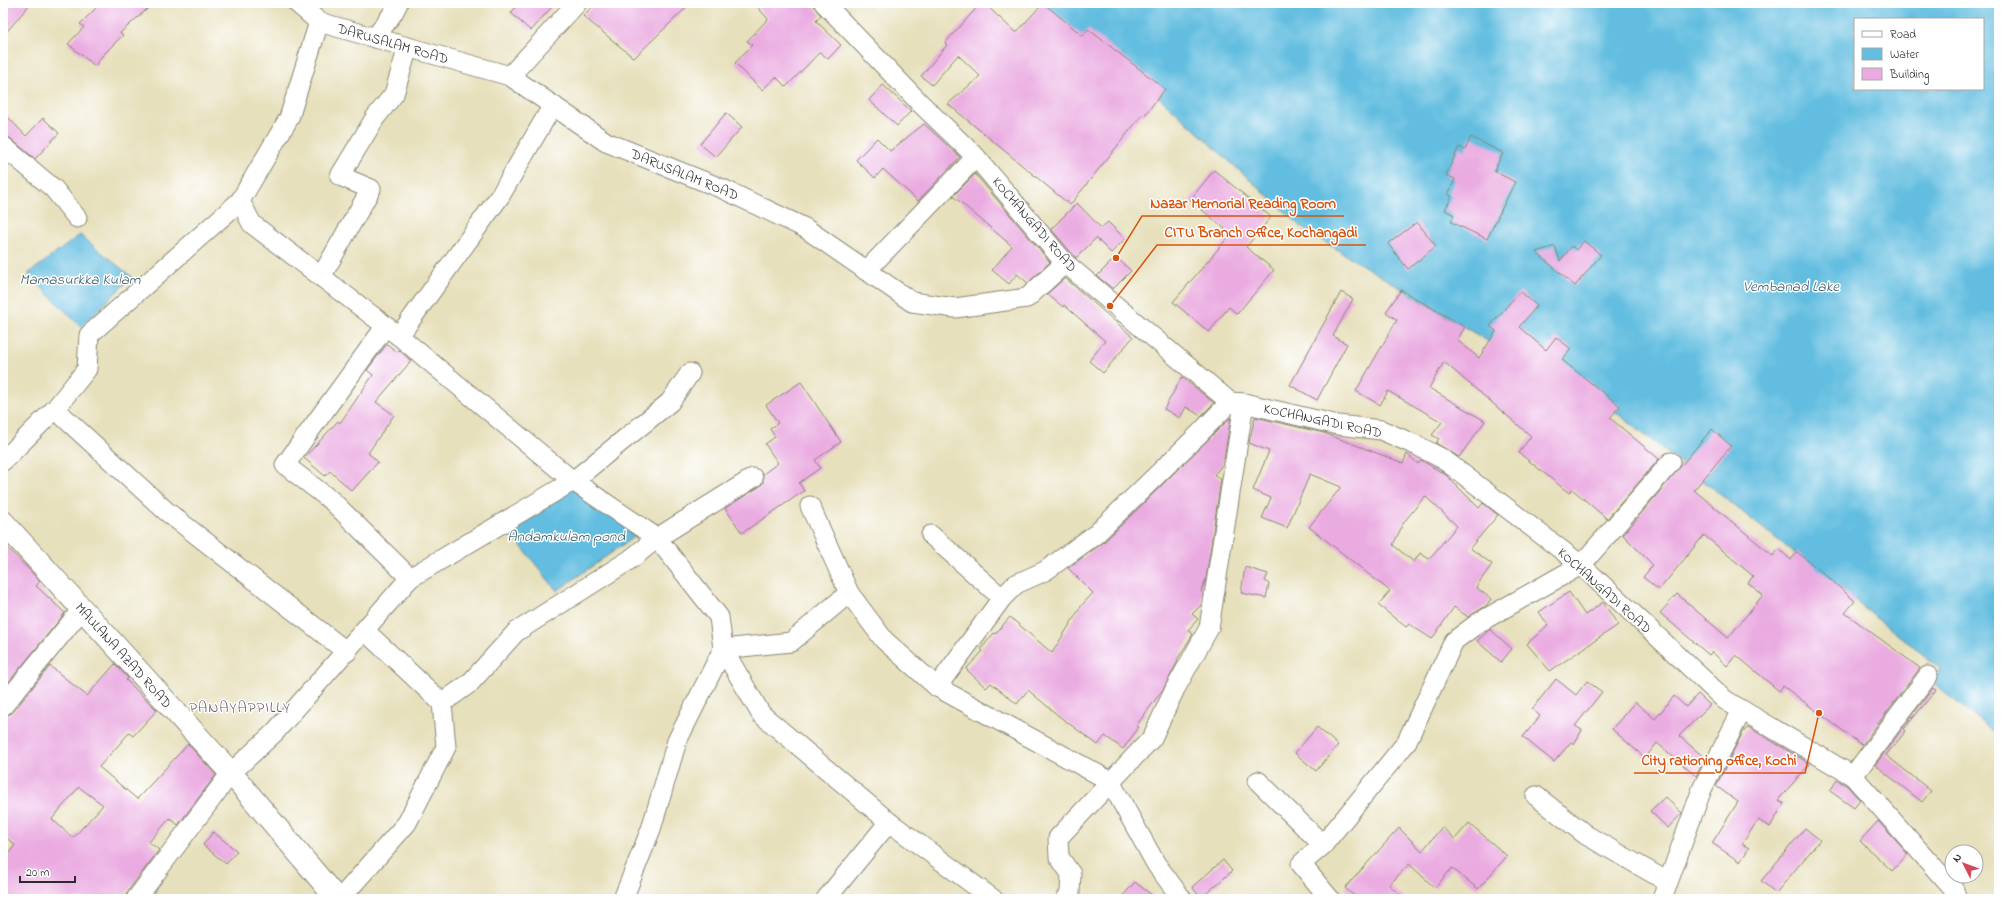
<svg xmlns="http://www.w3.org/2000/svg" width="2002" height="902" viewBox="0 0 2002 902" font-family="'Indie Flower',sans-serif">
  <rect width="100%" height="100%" fill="#fff"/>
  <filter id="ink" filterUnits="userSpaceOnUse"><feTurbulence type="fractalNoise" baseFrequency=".025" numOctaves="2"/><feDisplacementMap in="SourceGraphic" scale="8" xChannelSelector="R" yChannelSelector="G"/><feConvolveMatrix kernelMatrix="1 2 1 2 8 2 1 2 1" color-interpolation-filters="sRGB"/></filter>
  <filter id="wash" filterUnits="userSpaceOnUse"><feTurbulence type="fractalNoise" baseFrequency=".012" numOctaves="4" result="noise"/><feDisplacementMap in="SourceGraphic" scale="16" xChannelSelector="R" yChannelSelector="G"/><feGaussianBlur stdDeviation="0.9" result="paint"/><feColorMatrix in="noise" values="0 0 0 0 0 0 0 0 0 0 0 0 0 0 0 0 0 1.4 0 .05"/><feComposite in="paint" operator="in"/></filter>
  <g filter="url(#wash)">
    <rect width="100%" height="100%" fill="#e7e0bc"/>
    <!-- water -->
    <g fill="#62bde0" stroke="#467486" fill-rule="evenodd">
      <path d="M 1035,3 L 1999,3 L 1999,736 L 1930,681 L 1940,668 L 1546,357 L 1517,359 L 1305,230 L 1160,98 ZM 1855,19 L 1983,19 L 1983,89 L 1855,89 Z"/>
      <path d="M 80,235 L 132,277 L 81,327 L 28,274 Z"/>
      <path d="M 571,486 L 638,534 L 557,591 L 505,526 Z"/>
    </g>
    <g id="blocks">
      <!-- building -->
      <g fill="#eaabe1" fill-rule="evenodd">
        <path d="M 3,3 L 31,3 L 3,36 Z"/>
        <path d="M 101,3 L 154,3 L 120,33 L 123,35 L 102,56 L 95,66 L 68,44 L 84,27 L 80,24 Z"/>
        <path d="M 519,3 L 555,3 L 531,31 L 511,13 Z"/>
        <path d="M 596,3 L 691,3 L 634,58 L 583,16 Z"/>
        <path d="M 754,3 L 811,3 L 821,15 L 816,21 L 841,45 L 828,59 L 820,52 L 786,87 L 776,77 L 762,90 L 735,63 L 752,45 L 747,41 L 768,19 Z"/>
        <path d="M 981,3 L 984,3 L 1016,33 L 1043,3 L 1083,36 L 1088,29 L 1165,89 L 1144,116 L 1142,115 L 1070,205 L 948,104 L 980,76 L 958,55 L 932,85 L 921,76 L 947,45 L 945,43 Z"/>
        <path d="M 883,85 L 911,111 L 897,126 L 869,100 Z"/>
        <path d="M 3,112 L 26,136 L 43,118 L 59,133 L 35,159 L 10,138 L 3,135 Z"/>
        <path d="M 726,113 L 742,127 L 716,157 L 700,144 Z"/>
        <path d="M 924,124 L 960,157 L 918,201 L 883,169 L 875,178 L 856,160 L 877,138 L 890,151 Z"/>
        <path d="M 1471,137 L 1503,153 L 1494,171 L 1515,182 L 1487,239 L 1451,222 L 1454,215 L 1445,210 L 1452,196 L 1448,195 L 1455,179 L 1446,175 L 1459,147 L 1465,150 Z"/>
        <path d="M 1214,170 L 1271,217 L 1246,247 L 1274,270 L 1237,314 L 1229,307 L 1209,332 L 1173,302 L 1231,234 L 1190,200 Z"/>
        <path d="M 975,174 L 1050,262 L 1028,283 L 1017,274 L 1009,284 L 992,270 L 1012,246 L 953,196 Z"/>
        <path d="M 1077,203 L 1101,228 L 1108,222 L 1125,239 L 1111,253 L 1096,238 L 1076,258 L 1051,229 Z"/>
        <path d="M 1417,222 L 1436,246 L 1408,269 L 1388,244 Z"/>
        <path d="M 1584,241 L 1601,255 L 1575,286 L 1536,252 L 1555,246 L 1560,261 L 1572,246 L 1576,250 Z"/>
        <path d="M 1116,257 L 1131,271 L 1113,289 L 1097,276 Z"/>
        <path d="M 1065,278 L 1133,337 L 1103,373 L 1089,361 L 1105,341 L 1064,305 L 1063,307 L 1047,294 Z"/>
        <path d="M 1401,290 L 1465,327 L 1457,340 L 1479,358 L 1496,331 L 1490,326 L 1520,291 L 1537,306 L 1519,327 L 1546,350 L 1556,337 L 1571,349 L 1562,360 L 1620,406 L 1610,418 L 1659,459 L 1607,519 L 1572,489 L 1569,493 L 1519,453 L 1531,436 L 1444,362 L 1429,388 L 1485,421 L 1459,457 L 1436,443 L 1439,439 L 1432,435 L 1442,422 L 1388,391 L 1380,405 L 1356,391 L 1397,320 L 1386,312 Z"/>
        <path d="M 1341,292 L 1353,299 L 1333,336 L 1347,344 L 1317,400 L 1290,385 Z"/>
        <path d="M 387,344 L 397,352 L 399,350 L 411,361 L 376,402 L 394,415 L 368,453 L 378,462 L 352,491 L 330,471 L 325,476 L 304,458 L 338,421 L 340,423 L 373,375 L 367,370 Z"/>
        <path d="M 1182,377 L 1214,403 L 1201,416 L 1186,407 L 1180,418 L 1164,409 Z"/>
        <path d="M 801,382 L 841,442 L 815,460 L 820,468 L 799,483 L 804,491 L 742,533 L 725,508 L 759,487 L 763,483 L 763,474 L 778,463 L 765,444 L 775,437 L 770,429 L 778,423 L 766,405 Z"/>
        <path d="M 1231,417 L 1224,458 L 1222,461 L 1223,464 L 1214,475 L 1221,479 L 1206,579 L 1201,591 L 1203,593 L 1202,604 L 1192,614 L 1198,619 L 1188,630 L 1193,634 L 1177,660 L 1178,661 L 1164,688 L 1136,726 L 1139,727 L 1123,749 L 1105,736 L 1098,745 L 1060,717 L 1028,690 L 1017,704 L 991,683 L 986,688 L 966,669 L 983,651 L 981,649 L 994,633 L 995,634 L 1010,617 L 1052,653 L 1082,605 L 1093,593 L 1068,568 L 1104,542 Z"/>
        <path d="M 1255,417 L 1324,433 L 1403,463 L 1407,454 L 1418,464 L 1421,460 L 1446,475 L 1479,508 L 1483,503 L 1498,515 L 1470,548 L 1492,564 L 1476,587 L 1491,599 L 1486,606 L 1468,617 L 1454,607 L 1432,639 L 1409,624 L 1406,627 L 1378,605 L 1390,591 L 1309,527 L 1341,487 L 1310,474 L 1287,528 L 1262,518 L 1271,498 L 1253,490 L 1269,451 L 1249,443 ZM 1425,496 L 1457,526 L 1429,559 L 1420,553 L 1414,562 L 1393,545 L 1404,522 Z"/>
        <path d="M 1712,429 L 1731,446 L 1694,490 L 1773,556 L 1779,549 L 1791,560 L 1797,552 L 1822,572 L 1855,601 L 1845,613 L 1920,668 L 1862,745 L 1783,686 L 1779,691 L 1736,655 L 1727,666 L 1712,652 L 1709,655 L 1660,613 L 1677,594 L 1728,638 L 1763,595 L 1748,583 L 1753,576 L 1704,535 L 1659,590 L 1643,577 L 1653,565 L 1623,535 Z"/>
        <path d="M 3,543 L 40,581 L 36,586 L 65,613 L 3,689 Z"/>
        <path d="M 1245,567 L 1268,574 L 1265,581 L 1269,584 L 1266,598 L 1241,593 Z"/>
        <path d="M 1569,592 L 1585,615 L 1603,602 L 1618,625 L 1550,671 L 1527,644 L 1548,625 L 1539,612 Z"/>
        <path d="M 1490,629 L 1512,649 L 1501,662 L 1477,641 Z"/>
        <path d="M 115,664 L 128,678 L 126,680 L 157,710 L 133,736 L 129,733 L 99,767 L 137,799 L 188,744 L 216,775 L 178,825 L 170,818 L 149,842 L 159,850 L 127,892 L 125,899 L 3,899 L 3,861 L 15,845 L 3,835 L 3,717 L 12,713 L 50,666 L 87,696 ZM 79,787 L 103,805 L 73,838 L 52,819 Z"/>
        <path d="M 1556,679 L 1576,695 L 1587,681 L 1602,692 L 1575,726 L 1582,730 L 1574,744 L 1571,742 L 1554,762 L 1523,737 L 1540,716 L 1532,709 Z"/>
        <path d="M 1933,688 L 1936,690 L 1904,729 L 1906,731 L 1886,755 L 1931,791 L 1922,802 L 1875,765 Z"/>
        <path d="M 1698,694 L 1710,705 L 1679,736 L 1705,758 L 1696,776 L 1657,743 L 1645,758 L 1612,729 L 1635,702 L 1655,719 L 1674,696 L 1686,707 Z"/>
        <path d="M 1317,727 L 1338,745 L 1316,771 L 1295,753 Z"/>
        <path d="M 1748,727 L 1810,764 L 1778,800 L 1784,803 L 1770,827 L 1758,820 L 1742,844 L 1749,848 L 1740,862 L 1712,843 L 1738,802 L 1716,786 L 1742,734 Z"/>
        <path d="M 1837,780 L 1846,785 L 1860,800 L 1854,808 L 1830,791 Z"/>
        <path d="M 1665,797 L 1682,813 L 1668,828 L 1650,811 Z"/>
        <path d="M 1878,821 L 1908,854 L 1892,871 L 1860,841 Z"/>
        <path d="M 1469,823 L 1507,856 L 1478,889 L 1452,868 L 1435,888 L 1409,864 L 1389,885 L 1405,899 L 1358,899 L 1345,888 L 1399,828 L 1422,851 L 1442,827 L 1455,839 Z"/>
        <path d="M 1805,828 L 1820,840 L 1776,893 L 1761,881 Z"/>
        <path d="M 213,832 L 237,851 L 226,864 L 203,845 Z"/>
        <path d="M 1223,860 L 1232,871 L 1201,898 L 1192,887 Z"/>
        <path d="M 1135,882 L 1157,899 L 1120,899 Z"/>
      </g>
    </g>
  </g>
  <g filter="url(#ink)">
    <use href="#blocks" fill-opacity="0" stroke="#898674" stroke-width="1"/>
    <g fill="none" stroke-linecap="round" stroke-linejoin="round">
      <defs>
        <g id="minor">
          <path d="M 297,3 L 319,22 L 510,76 L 606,142 L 723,189 L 805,228 L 912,302 L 955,308 L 1027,298 L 1065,263"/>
          <path d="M 824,3 L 921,104 L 976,157 L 1065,263 L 1230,402 L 1244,403 L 1338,425 L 1381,430 L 1418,446 L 1443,459 L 1581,565 L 1725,700 L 1853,776 L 1954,890 L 1957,899"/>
          <path d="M 319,22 L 289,118 L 240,201 L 252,224 L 399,336 L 573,481 L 657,538 L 719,617 L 723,649 L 761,714 L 889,822 L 993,899"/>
          <path d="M 375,38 L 393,13 L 398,3"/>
          <path d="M 510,76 L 577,3"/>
          <path d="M 3,146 L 54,189 L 77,218"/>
          <path d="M 866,271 L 976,157"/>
          <path d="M 321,277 L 371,189 L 340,176 L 375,118 L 394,94 L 408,47"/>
          <path d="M 385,327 L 285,465 L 332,501 L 410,578"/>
          <path d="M 399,336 L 500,196 L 553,105"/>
          <path d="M 55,409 L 166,511 L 347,652"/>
          <path d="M 3,461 L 55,409 L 87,369 L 89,335 L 240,201"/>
          <path d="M 810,506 L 849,593 L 884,640 L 937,687 L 1110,781 L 1156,864 L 1182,899"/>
          <path d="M 931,535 L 1002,598"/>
          <path d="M 937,687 L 1002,598 L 1016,584 L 1045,571 L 1096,534 L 1198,435 L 1230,402"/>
          <path d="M 442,703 L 470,683 L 516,632 L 631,559 L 657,538 L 753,478"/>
          <path d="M 3,706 L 82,609"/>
          <path d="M 1853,776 L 1928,676"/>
          <path d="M 1258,781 L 1323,845"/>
          <path d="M 1536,796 L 1586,835 L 1668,882"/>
          <path d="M 136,899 L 231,773 L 275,732 L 410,578 L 573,481 L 670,402 L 690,373"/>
          <path d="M 340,899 L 407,823 L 446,747 L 442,703 L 365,631"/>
          <path d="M 623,899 L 651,829 L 677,741 L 723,649 L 791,642 L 849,593"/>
          <path d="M 826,899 L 889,822"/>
          <path d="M 1066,899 L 1070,893 L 1071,874 L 1059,857 L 1058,838 L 1152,738 L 1175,689 L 1209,628 L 1244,403"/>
          <path d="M 1330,899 L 1301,864 L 1323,845 L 1406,743 L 1454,641 L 1478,623 L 1581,565 L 1671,462"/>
          <path d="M 1662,899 L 1702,789 L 1742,710"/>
        </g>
        <path id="major" d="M 3,522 L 231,773 L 337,899"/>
      </defs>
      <!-- minor casing -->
      <use href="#minor" stroke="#898674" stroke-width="21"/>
      <!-- major casing -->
      <use href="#major" stroke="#898674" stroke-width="24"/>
      <!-- minor -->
      <use href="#minor" stroke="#fff" stroke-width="19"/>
      <!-- major -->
      <use href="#major" stroke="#fff" stroke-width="22"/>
    </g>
  </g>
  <g text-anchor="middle" stroke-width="3" stroke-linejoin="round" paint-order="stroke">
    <!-- street labels -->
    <g font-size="14" fill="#2b2b2b" stroke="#fff">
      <text transform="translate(393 43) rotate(16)" y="5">DARUSALAM ROAD</text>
      <text transform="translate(685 174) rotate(22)" y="5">DARUSALAM ROAD</text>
      <text transform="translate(1035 224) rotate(49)" y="5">KOCHANGADI ROAD</text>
      <text transform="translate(1323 420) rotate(12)" y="5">KOCHANGADI ROAD</text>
      <text transform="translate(1605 590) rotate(42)" y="5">KOCHANGADI ROAD</text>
      <text transform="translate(124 655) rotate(48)" y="5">MAULANA AZAD ROAD</text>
    </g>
    <!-- water labels -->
    <g font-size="15" font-style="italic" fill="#3e5e6a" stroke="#fff">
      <text x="80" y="284">Mamasurkka Kulam</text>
      <text x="1791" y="291">Vembanad Lake</text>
      <text x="566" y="541">Andamkulam pond</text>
    </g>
    <!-- neighbourhood labels -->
    <g font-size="15" letter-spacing="1" fill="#6e586b" stroke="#fff">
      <text x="240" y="712">PANAYAPPILLY</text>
    </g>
  </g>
  <!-- callouts -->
  <path fill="none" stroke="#d5540f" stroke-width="1.5" d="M1116 258L1142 216H1344M1110 306L1157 245H1366M1819 713L1805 773H1634"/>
  <g fill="#d5540f" stroke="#fff" stroke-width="1.5">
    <circle cx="1116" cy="258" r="4"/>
    <circle cx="1110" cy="306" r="4"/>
    <circle cx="1819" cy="713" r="4"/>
  </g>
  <g font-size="15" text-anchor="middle" font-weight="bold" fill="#d5540f" stroke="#fff" stroke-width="3" stroke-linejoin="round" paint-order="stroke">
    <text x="1243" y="208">Nazar Memorial Reading Room</text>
    <text x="1261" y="237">CITU Branch Office, Kochangadi</text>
    <text x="1719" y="765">City rationing office, Kochi</text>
  </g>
  <!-- margin -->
  <rect width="2002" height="902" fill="none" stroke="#fff" stroke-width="16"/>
  <!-- legend -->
  <rect x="1854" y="18" width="130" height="72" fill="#ffffff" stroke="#aaaaaa"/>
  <rect x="1862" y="31" width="20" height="6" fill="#ffffff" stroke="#aaaaaa"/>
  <text x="1890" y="38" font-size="12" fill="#2b2b2b">Road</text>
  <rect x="1862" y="48" width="20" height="12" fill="#62bde0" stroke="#aaaaaa"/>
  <text x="1890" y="58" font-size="12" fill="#2b2b2b">Water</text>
  <rect x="1862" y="68" width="20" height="12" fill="#eaabe1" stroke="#aaaaaa"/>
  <text x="1890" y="78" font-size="12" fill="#2b2b2b">Building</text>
  <!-- north arrow -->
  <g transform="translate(1964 864) rotate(312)"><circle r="19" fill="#ffffff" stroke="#aaaaaa"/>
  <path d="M0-3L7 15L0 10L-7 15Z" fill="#d1495b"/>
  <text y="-6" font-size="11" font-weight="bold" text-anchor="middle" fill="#2b2b2b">N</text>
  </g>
  <!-- scale -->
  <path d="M20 876v6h55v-6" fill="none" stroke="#2b2b2b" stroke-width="2"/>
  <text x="26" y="876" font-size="12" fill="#2b2b2b" stroke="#ffffff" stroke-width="3" paint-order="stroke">20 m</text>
</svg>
